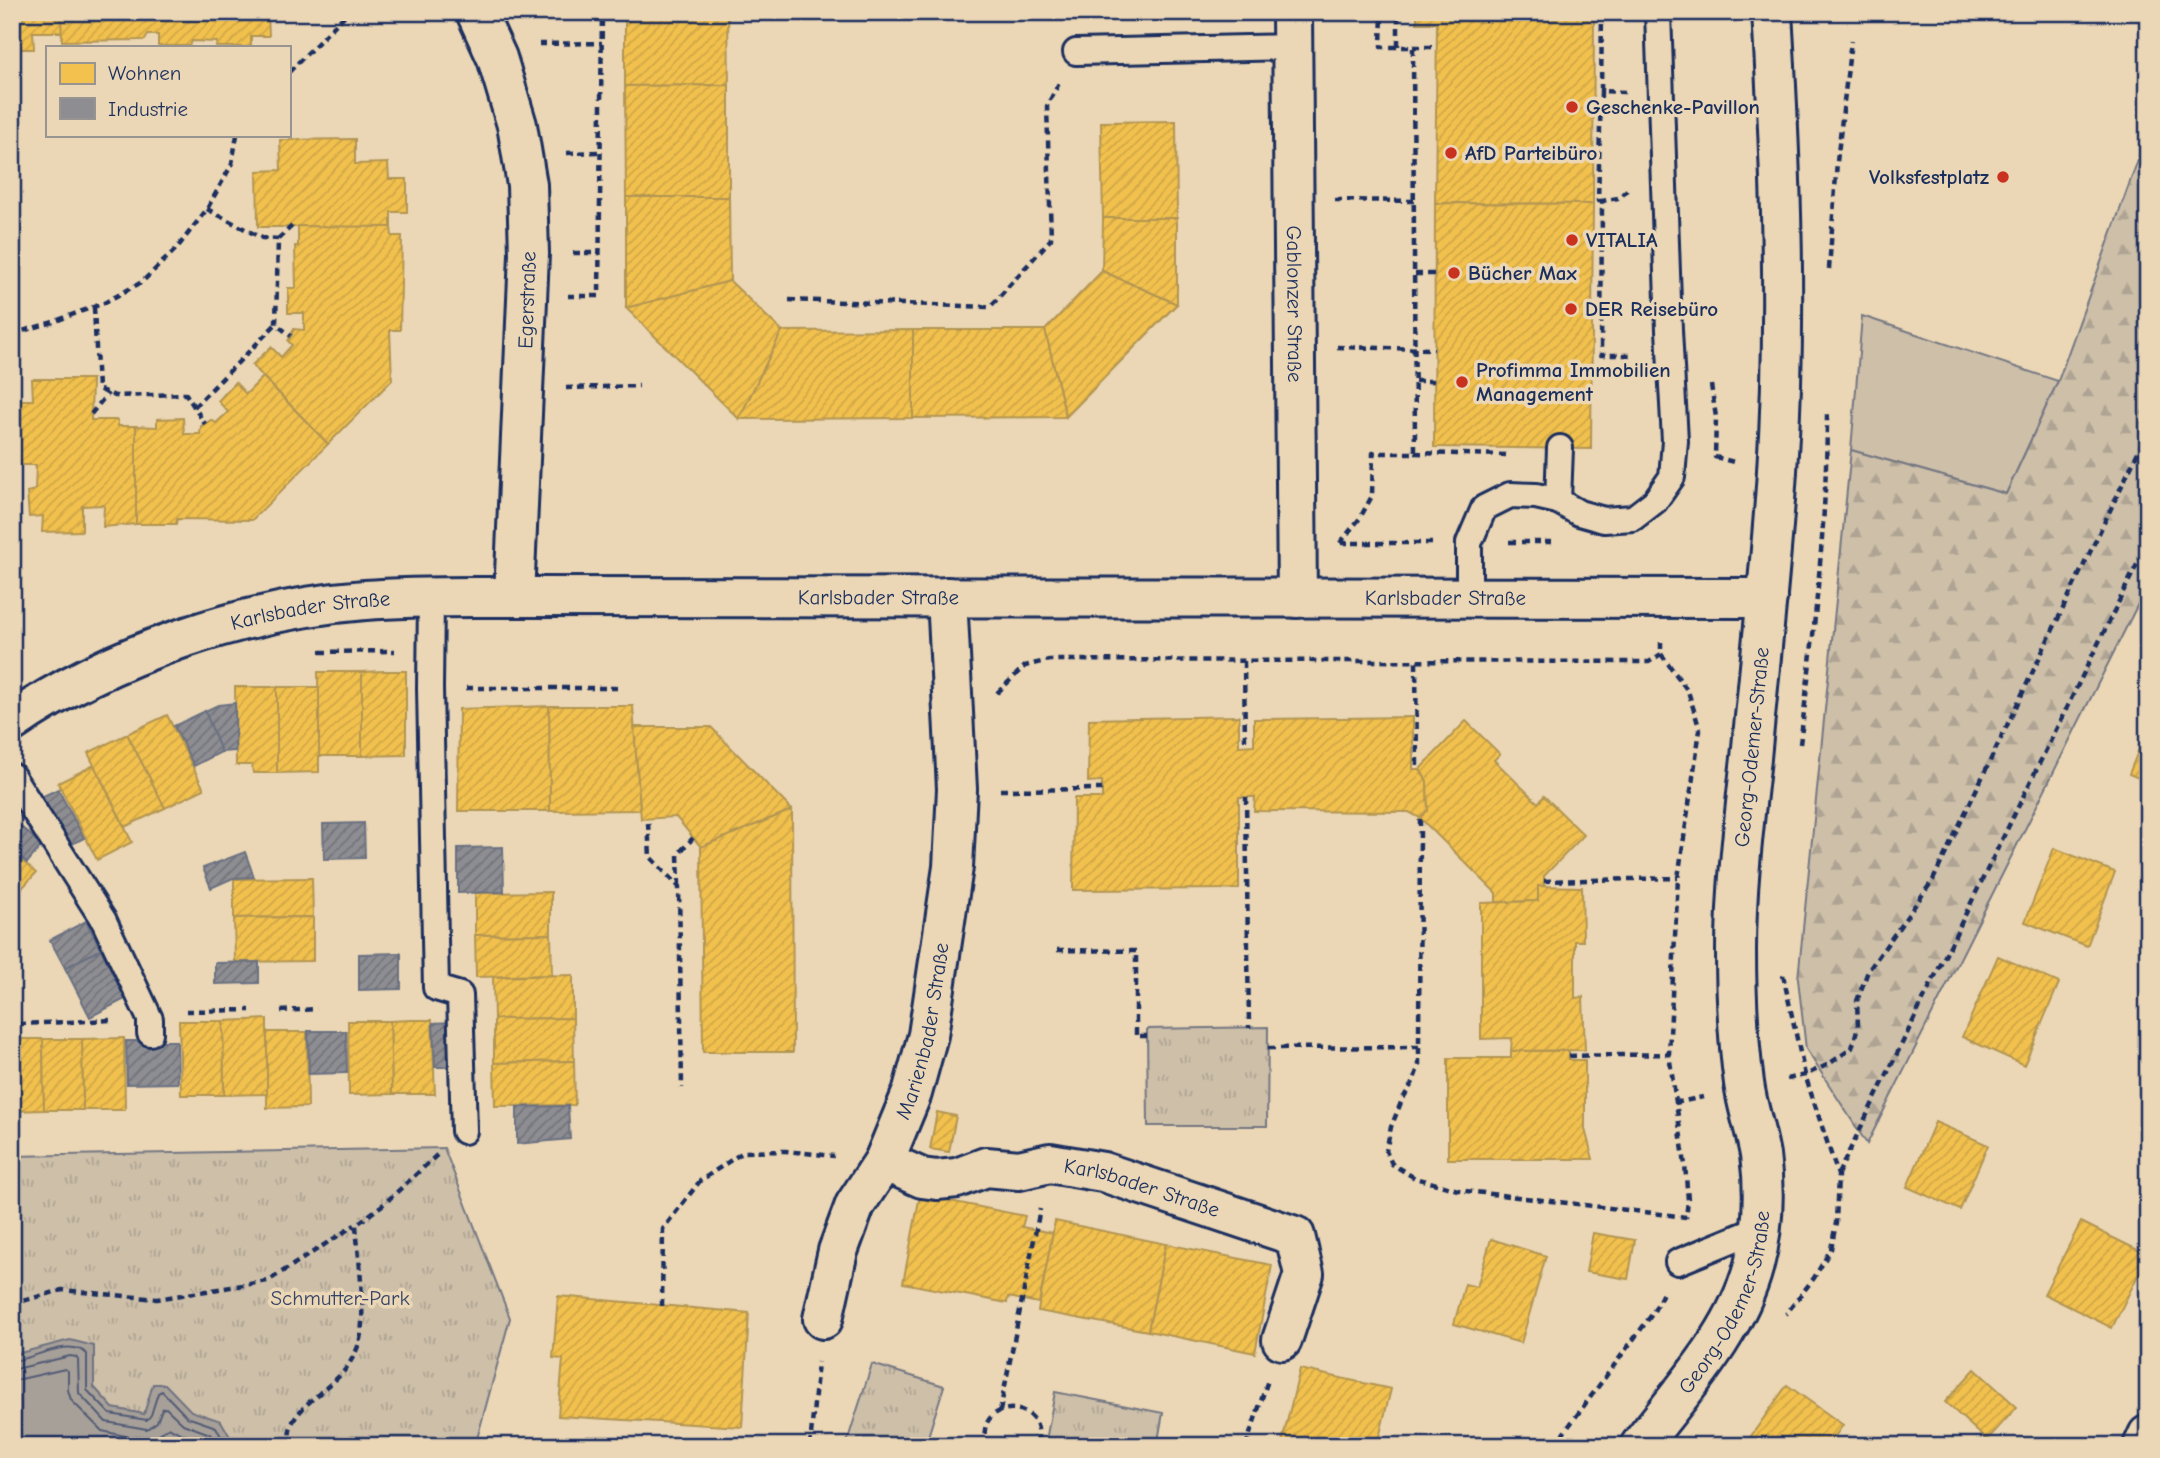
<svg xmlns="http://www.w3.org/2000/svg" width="2160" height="1458" viewBox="0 0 2160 1458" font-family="'Comic Neue',sans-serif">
  <defs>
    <pattern id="forest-firs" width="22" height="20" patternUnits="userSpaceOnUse" patternTransform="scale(1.75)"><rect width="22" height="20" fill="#cdbfa8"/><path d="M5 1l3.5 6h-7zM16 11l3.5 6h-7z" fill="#afa493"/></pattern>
    <pattern id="park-tufts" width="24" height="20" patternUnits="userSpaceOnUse" patternTransform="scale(1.75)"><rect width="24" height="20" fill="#cdbfa8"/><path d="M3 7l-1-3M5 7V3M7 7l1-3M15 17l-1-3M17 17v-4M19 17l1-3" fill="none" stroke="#afa493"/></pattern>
    <pattern id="homes-hatch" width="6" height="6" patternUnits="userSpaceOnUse" patternTransform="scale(1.75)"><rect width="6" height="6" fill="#f2c14e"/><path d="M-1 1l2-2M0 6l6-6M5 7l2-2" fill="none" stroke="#cfa646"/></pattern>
    <pattern id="industry-hatch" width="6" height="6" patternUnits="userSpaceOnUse" patternTransform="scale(1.75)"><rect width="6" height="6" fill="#8d8d92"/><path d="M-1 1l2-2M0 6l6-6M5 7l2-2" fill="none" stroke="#72747a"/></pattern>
  </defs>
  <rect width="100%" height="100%" fill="#ebd7b5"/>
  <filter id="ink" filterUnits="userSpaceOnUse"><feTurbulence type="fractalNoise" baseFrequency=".0143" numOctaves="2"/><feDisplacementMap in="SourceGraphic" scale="14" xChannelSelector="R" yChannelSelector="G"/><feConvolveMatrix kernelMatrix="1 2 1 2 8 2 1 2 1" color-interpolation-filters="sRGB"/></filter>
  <g filter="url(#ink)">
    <!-- grass -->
    <path fill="#cdbfa8" stroke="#747783" stroke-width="2" d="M 1862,316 L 2058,381 L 2006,494 L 1851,450 Z"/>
    <!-- forest -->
    <path fill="url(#forest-firs)" stroke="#747783" stroke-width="2" d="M 2148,132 L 2148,584 L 1867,1144 L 1806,1049 L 1798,979 L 1851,450 L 2006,494 L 2058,381 Z"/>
    <!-- park -->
    <g fill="url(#park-tufts)" stroke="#747783" stroke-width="2">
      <path d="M 1268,1027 L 1267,1126 L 1148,1126 L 1147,1029 Z"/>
      <path d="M 444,1148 L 510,1318 L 475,1446 L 12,1446 L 12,1156 Z"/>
      <path d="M 872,1364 L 944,1386 L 925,1446 L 859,1446 L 847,1442 Z"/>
      <path d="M 1055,1392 L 1163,1413 L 1157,1446 L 1045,1446 Z"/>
    </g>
    <!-- water -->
    <path fill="#a7a099" stroke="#6f7381" stroke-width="2" d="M 70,1340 L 94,1346 L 94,1387 L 113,1408 L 144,1414 L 153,1384 L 165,1384 L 191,1411 L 221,1421 L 233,1442 L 231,1446 L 12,1446 L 12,1355 Z"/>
    <!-- homes -->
    <g fill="url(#homes-hatch)" stroke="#b29553" stroke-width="2">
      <path d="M 12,12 L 61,12 L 62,32 L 33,32 L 34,49 L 12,49 Z"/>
      <path d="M 61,12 L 268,12 L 269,36 L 251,36 L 251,47 L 216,47 L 217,42 L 192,41 L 190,46 L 158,46 L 158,35 L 148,35 L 145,40 L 62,41 Z"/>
      <path d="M 625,12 L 728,12 L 729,85 L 625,86 Z"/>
      <path d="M 1417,12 L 1594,12 L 1593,204 L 1435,203 L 1437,23 L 1417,23 Z"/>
      <path d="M 729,85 L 729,197 L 626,197 L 625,86 Z"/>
      <path d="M 1176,121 L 1177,218 L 1103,218 L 1101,122 Z"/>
      <path d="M 355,139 L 355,164 L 388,163 L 389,179 L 407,179 L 407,212 L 391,212 L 391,227 L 258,227 L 257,171 L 281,170 L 280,140 Z"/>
      <path d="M 626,197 L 729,197 L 730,281 L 626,308 Z"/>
      <path d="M 1435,203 L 1593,204 L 1591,449 L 1434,447 Z"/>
      <path d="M 1103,218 L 1177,218 L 1177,304 L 1102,271 Z"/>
      <path d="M 298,226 L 391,227 L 392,236 L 402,236 L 400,330 L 390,330 L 392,380 L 328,444 L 252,365 L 271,347 L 281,357 L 292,345 L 288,341 L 294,329 L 304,330 L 304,313 L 288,313 L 288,288 L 296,288 L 295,246 L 298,246 Z"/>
      <path d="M 1102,271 L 1177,304 L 1066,417 L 1045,330 Z"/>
      <path d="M 730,281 L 782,331 L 739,419 L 626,308 Z"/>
      <path d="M 913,330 L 1045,330 L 1066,417 L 913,418 Z"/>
      <path d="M 913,330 L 913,418 L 739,419 L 782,331 Z"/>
      <path d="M 263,377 L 328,444 L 252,520 L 177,519 L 176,524 L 136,524 L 136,426 L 157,427 L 157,419 L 183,418 L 184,434 L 200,434 L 201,426 L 211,420 L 216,423 L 228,412 L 218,401 L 235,382 L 246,394 Z"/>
      <path d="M 32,379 L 92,379 L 91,420 L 118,420 L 118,426 L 136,426 L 136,524 L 103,527 L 104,505 L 82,506 L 82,531 L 42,532 L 43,516 L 29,517 L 27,492 L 35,490 L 36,465 L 12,465 L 12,400 L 33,400 Z"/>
      <path d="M 384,671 L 406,671 L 406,755 L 362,756 L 362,672 Z"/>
      <path d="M 318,672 L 362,672 L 362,756 L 319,756 Z"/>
      <path d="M 235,687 L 277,687 L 277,773 L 253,773 L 252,765 L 236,765 Z"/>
      <path d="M 277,687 L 319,687 L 319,772 L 277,773 Z"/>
      <path d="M 549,706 L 633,706 L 640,810 L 550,811 Z"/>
      <path d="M 549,706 L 550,811 L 458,811 L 459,709 Z"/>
      <path d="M 167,715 L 204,789 L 165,808 L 127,734 Z"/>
      <path d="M 1239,716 L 1239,746 L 1254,745 L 1254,719 L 1413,717 L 1413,769 L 1420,769 L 1427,781 L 1428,810 L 1420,818 L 1409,812 L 1254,811 L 1255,797 L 1239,797 L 1239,889 L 1073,890 L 1074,798 L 1102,798 L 1102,781 L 1088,782 L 1089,719 Z"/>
      <path d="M 1466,721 L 1500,754 L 1494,760 L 1538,803 L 1544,796 L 1584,835 L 1544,876 L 1544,886 L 1538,886 L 1538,901 L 1496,902 L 1496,893 L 1420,818 L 1428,810 L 1427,781 L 1420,769 Z"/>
      <path d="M 2148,726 L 2148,782 L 2129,774 Z"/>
      <path d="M 634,727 L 711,727 L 792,810 L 701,847 L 676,817 L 641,819 Z"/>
      <path d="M 127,734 L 165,808 L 125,827 L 88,753 Z"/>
      <path d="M 94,765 L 132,842 L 97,860 L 58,783 Z"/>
      <path d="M 792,810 L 793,1052 L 703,1052 L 701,847 Z"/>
      <path d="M 2054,848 L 2115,872 L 2087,946 L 2025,922 Z"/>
      <path d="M 12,852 L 36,873 L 12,899 Z"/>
      <path d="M 312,878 L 313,917 L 234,918 L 234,879 Z"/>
      <path d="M 1538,886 L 1582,887 L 1583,941 L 1575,941 L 1575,998 L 1583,997 L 1585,1050 L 1511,1051 L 1512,1038 L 1481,1039 L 1481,903 L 1538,901 Z"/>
      <path d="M 551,892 L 551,934 L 475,935 L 475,893 Z"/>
      <path d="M 313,917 L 313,961 L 235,962 L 234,918 Z"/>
      <path d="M 551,934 L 552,975 L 476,977 L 475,935 Z"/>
      <path d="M 1998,956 L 2059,983 L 2024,1065 L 1962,1037 Z"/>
      <path d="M 573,975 L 573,1018 L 494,1019 L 493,977 Z"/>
      <path d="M 573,1018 L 574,1061 L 494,1063 L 494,1019 Z"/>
      <path d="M 267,1019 L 267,1094 L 224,1095 L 223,1021 Z"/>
      <path d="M 411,1020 L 432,1020 L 435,1094 L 392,1094 L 390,1021 Z"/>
      <path d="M 179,1021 L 223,1021 L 224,1095 L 181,1095 Z"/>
      <path d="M 348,1021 L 390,1021 L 392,1094 L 349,1095 Z"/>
      <path d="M 267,1032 L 307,1032 L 308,1107 L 267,1108 Z"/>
      <path d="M 124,1038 L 125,1110 L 83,1110 L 82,1039 Z"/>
      <path d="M 12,1039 L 43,1039 L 44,1110 L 12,1111 Z"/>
      <path d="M 43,1039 L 82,1039 L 83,1110 L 44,1110 Z"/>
      <path d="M 1511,1051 L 1569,1051 L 1569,1060 L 1585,1060 L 1585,1129 L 1593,1159 L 1448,1159 L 1448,1058 L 1511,1058 Z"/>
      <path d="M 574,1061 L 575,1105 L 495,1106 L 494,1063 Z"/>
      <path d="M 937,1112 L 956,1116 L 949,1152 L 930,1149 Z"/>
      <path d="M 1935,1122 L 1988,1145 L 1960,1210 L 1907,1187 Z"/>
      <path d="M 920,1195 L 1025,1216 L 1022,1227 L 1053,1233 L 1039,1303 L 1008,1297 L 1007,1303 L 903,1283 Z"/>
      <path d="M 1055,1221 L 1166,1244 L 1148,1331 L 1038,1311 Z"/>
      <path d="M 2081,1222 L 2148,1255 L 2112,1328 L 2044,1294 Z"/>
      <path d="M 1593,1233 L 1635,1240 L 1628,1279 L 1586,1272 Z"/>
      <path d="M 1491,1239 L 1546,1256 L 1521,1343 L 1454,1324 L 1465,1284 L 1477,1287 Z"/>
      <path d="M 1166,1244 L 1272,1265 L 1255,1353 L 1148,1331 Z"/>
      <path d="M 558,1296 L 749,1313 L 742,1427 L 558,1416 L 563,1359 L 553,1358 Z"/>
      <path d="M 1300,1369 L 1391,1389 L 1377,1446 L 1281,1446 Z"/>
      <path d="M 1975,1369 L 2017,1407 L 1987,1440 L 1945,1402 Z"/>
      <path d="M 1787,1385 L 1843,1425 L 1828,1446 L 1744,1446 Z"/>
    </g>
    <!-- industry -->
    <g fill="url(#industry-hatch)" stroke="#6b7182" stroke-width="2">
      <path d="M 235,703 L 235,751 L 221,752 L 205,711 L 218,705 Z"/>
      <path d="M 205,711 L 221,752 L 194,766 L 174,726 Z"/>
      <path d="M 58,789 L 84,838 L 66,847 L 41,797 Z"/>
      <path d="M 12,819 L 42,845 L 27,863 L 12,850 Z"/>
      <path d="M 364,823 L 365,858 L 324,859 L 323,824 Z"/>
      <path d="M 503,847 L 504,892 L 458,893 L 458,848 Z"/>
      <path d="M 245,852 L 254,877 L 233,878 L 211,888 L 203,868 Z"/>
      <path d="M 86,921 L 101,949 L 65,968 L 50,940 Z"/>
      <path d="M 101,949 L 125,999 L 90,1017 L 65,968 Z"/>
      <path d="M 401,953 L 401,989 L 359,990 L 359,954 Z"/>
      <path d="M 259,962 L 259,983 L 215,984 L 215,963 Z"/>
      <path d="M 451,1022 L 452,1067 L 435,1067 L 433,1023 Z"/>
      <path d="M 308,1031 L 346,1031 L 347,1073 L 309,1074 Z"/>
      <path d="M 126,1041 L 177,1041 L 178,1083 L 127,1084 Z"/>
      <path d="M 568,1106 L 570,1139 L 517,1144 L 517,1107 Z"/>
    </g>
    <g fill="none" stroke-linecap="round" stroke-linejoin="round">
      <!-- shore -->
      <g stroke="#535c76" stroke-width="2">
        <path d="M 12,1361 C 34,1359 69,1337 87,1354 L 87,1390 L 110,1414 L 147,1420 L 151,1415 L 158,1393 L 162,1391 L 187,1417 L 216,1427 L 226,1446"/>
        <path d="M 12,1370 L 70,1356 L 76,1357 L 78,1360 L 79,1393 L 106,1422 L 147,1429 L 157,1422 L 162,1409 L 166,1408 L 183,1424 L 210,1434 L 217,1446"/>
        <path d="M 12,1381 L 65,1369 L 68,1371 L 68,1390 L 71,1400 L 102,1431 L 144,1440 L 155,1437 L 169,1427 C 180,1435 196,1437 205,1446"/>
      </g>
      <defs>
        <g id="lane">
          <path d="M 1076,52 L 1292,47"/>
          <path d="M 1558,501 L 1560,448"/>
          <path d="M 431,598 L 430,688 L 436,988 L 460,995 L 464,1131"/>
          <path d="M 1469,598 L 1469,543 L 1484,508 L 1510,495 L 1536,496 L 1558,501 L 1579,513 L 1604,520 L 1633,518 L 1655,501 L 1672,477 L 1675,441 L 1669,330 L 1658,12"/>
          <path d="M 12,776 L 104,921 L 150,1019 L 150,1033"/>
          <path d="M 1678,1262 L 1761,1228"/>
        </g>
        <g id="street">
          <path d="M 476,12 L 497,58 L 517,125 L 527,185 L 529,254 L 514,597"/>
          <path id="s1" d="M 1292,12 L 1297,598"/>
          <path id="s2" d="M 12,722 C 109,654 247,609 365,600 C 415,596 465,597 514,597 L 1767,598"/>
          <path id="s3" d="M 884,1161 L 922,1178 L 937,1180 L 957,1178 L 986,1167 L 1019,1170 L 1050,1163 L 1103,1172 L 1295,1236 L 1304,1274 L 1282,1340"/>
          <path id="s4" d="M 823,1319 L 838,1251 L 855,1205 L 884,1161 L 912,1093 L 928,1035 L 953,867 L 957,789 L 947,597"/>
          <path d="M 2143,1446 L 2148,1435"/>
        </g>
        <g id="secondary">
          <path id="s5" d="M 1640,1446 C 1682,1390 1736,1334 1754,1265 C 1763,1230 1765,1192 1760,1155 C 1756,1131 1747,1107 1744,1083 C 1738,1039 1736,995 1736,950 C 1736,886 1744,822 1751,758 C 1760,663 1771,567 1777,471 C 1787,318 1781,165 1772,12"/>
        </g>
      </defs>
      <!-- lane casing -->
      <use href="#lane" stroke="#1b2f5e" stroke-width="30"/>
      <!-- street casing -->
      <use href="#street" stroke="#1b2f5e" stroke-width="44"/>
      <!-- secondary casing -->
      <use href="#secondary" stroke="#1b2f5e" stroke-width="44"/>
      <!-- path -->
      <g stroke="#1b2f5e" stroke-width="4.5" stroke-dasharray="7 5" stroke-linecap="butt">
        <path d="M 1602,12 L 1601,91 L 1626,92"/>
        <path d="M 539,44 L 602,43"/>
        <path d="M 1398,46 L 1398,12"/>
        <path d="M 1413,47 L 1436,47"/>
        <path d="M 289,72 L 348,12"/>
        <path d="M 1601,91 L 1598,201 L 1602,201"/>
        <path d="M 567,153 L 601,152"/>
        <path d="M 1627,190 L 1618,198 L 1602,201 L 1601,355 L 1634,355"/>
        <path d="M 1335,200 L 1415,201"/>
        <path d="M 207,209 L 262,238 L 278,239 L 276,324 L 291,336"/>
        <path d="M 278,239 L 292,226"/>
        <path d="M 573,253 L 600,253"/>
        <path d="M 1829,269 L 1837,162 L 1851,41"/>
        <path d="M 1415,274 L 1435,274"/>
        <path d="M 568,296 L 599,296 L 602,12"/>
        <path d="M 789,300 L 990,307 L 1051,239 L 1047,106 L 1059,83"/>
        <path d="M 94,307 L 98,389 L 115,396 L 186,394 L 205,424"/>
        <path d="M 12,334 L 50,323 L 104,303 L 142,282 L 177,248 L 207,209 L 232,164 L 237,135"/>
        <path d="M 1337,347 L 1434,349"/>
        <path d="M 1415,381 L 1434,381"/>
        <path d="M 1711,385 L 1716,417 L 1715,457 L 1734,462"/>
        <path d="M 566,388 L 639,386"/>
        <path d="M 194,407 L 276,324"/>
        <path d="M 91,414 L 108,393"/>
        <path d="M 1415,453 L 1509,455"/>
        <path d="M 1509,542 L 1553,542"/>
        <path d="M 1340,543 L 1360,518 L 1372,496 L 1373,453 L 1415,453 L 1413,47 L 1381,47 L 1382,12"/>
        <path d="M 1341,543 L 1434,543"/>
        <path d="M 1661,642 L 1661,654 L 1688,691 L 1700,730 L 1678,878 L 1669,1054 L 1685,1165 L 1688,1200 L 1686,1218"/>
        <path d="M 320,652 L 395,651"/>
        <path d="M 1244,661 L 1245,745"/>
        <path d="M 1416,662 L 1417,769"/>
        <path d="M 466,688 L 617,688"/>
        <path d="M 997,693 L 1025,666 L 1049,660 L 1649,662 L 1661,654"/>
        <path d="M 1800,744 C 1814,633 1827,523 1827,411"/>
        <path d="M 1000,790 L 1102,789"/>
        <path d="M 1246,797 L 1249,1028"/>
        <path d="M 648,823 L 650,857 L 679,887 L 682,1088"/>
        <path d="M 1544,881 L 1678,878"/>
        <path d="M 679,886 L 678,854 L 693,838"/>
        <path d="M 1057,950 L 1136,951 L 1136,1036 L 1147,1036"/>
        <path d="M 1783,975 L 1805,1075 L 1838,1175 L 1836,1223 L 1831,1249 L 1814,1278 L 1786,1314"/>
        <path d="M 186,1011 L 250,1010"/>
        <path d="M 281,1011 L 317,1009"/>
        <path d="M 19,1024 L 112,1020"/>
        <path d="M 1419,1047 L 1419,1065 L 1413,1082 L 1402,1100 L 1391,1127 L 1386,1151 L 1392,1164 L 1415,1178 L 1458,1190 L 1686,1217"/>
        <path d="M 1268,1048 L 1419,1047 L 1420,818"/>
        <path d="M 1569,1056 L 1669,1054"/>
        <path d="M 1787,1079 L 1805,1075 L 1829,1064 L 1852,1048 L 1858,1026 L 1857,1001 L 1868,971 L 1933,880 L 2148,431"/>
        <path d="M 1675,1103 L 1703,1097"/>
        <path d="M 1838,1174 L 2148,542"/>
        <path d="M 12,1304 L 62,1290 L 157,1299 L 268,1281 L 355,1225"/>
        <path d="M 662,1306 L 663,1229 L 700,1181 L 743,1152 L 785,1151 L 834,1156"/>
        <path d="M 1000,1411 L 1040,1209"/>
        <path d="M 292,1446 C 277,1414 333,1389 347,1367 C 351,1361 357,1351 359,1343 C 367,1316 358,1255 356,1225 L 385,1203 L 438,1154"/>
        <path d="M 810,1446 L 818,1362"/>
        <path d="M 987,1446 C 970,1397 1053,1396 1036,1446"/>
        <path d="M 1246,1446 L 1268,1380"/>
        <path d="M 1554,1446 L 1653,1313 L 1663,1293"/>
      </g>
      <!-- lane -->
      <use href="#lane" stroke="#ebd7b5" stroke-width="24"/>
      <!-- street -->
      <use href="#street" stroke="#ebd7b5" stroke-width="38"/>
      <!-- secondary -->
      <use href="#secondary" stroke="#ebd7b5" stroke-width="38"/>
    </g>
  </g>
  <!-- markers -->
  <g fill="#c8321e" stroke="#ebd7b5" stroke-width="2.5">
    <circle cx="1572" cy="107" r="7"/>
    <circle cx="1451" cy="153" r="7"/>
    <circle cx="2003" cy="177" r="7"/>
    <circle cx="1572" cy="240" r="7"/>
    <circle cx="1454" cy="273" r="7"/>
    <circle cx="1571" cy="309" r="7"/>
    <circle cx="1462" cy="382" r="7"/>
  </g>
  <g text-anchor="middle" stroke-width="7" stroke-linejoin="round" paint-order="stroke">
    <!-- poi labels -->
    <g font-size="21" font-weight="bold" fill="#1b2f5e" stroke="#ebd7b5" text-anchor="start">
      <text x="1586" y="114">Geschenke-Pavillon</text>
      <text x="1465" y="160">AfD Parteibüro</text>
      <text x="1989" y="184" text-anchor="end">Volksfestplatz</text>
      <text x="1586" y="247">VITALIA</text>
      <text x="1468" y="280">Bücher Max</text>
      <text x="1585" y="316">DER Reisebüro</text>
      <text x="1476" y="377">Profimma Immobilien<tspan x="1476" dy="24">Management</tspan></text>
    </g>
    <!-- street labels -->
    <g font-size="21" fill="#1b2f5e" stroke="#ebd7b5">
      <text transform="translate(527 300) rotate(-88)" y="7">Egerstraße</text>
      <text dy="7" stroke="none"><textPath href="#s1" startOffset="292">Gablonzer Straße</textPath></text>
      <text dy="7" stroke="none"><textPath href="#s2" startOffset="891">Karlsbader Straße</textPath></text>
      <text dy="7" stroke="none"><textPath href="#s2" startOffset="1458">Karlsbader Straße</textPath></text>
      <text dy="7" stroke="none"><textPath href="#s2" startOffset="322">Karlsbader Straße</textPath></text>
      <text dy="7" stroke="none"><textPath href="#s5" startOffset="737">Georg-Odemer-Straße</textPath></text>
      <text dy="7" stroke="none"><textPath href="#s4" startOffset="308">Marienbader Straße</textPath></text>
      <text dy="7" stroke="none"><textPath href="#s3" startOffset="268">Karlsbader Straße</textPath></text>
      <text dy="7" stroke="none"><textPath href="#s5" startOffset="170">Georg-Odemer-Straße</textPath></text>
    </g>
    <!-- park labels -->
    <g font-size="21" fill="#364569" stroke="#ebd7b5">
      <text x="340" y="1305">Schmutter-Park</text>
    </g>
  </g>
  <!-- margin -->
  <rect width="2160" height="1458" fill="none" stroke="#ebd7b5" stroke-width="42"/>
  <rect x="21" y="21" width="2118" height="1416" fill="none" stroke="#1b2f5e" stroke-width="2.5" filter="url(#ink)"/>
  <!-- legend -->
  <rect x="46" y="46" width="245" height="91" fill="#ebd7b5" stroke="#989492" stroke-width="2"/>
  <rect x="60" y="63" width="35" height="21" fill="#f2c14e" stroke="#989492" stroke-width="2"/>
  <text x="108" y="80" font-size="21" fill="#1b2f5e">Wohnen</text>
  <rect x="60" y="98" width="35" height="21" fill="#8d8d92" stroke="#989492" stroke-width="2"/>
  <text x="108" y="116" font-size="21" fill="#1b2f5e">Industrie</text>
</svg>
